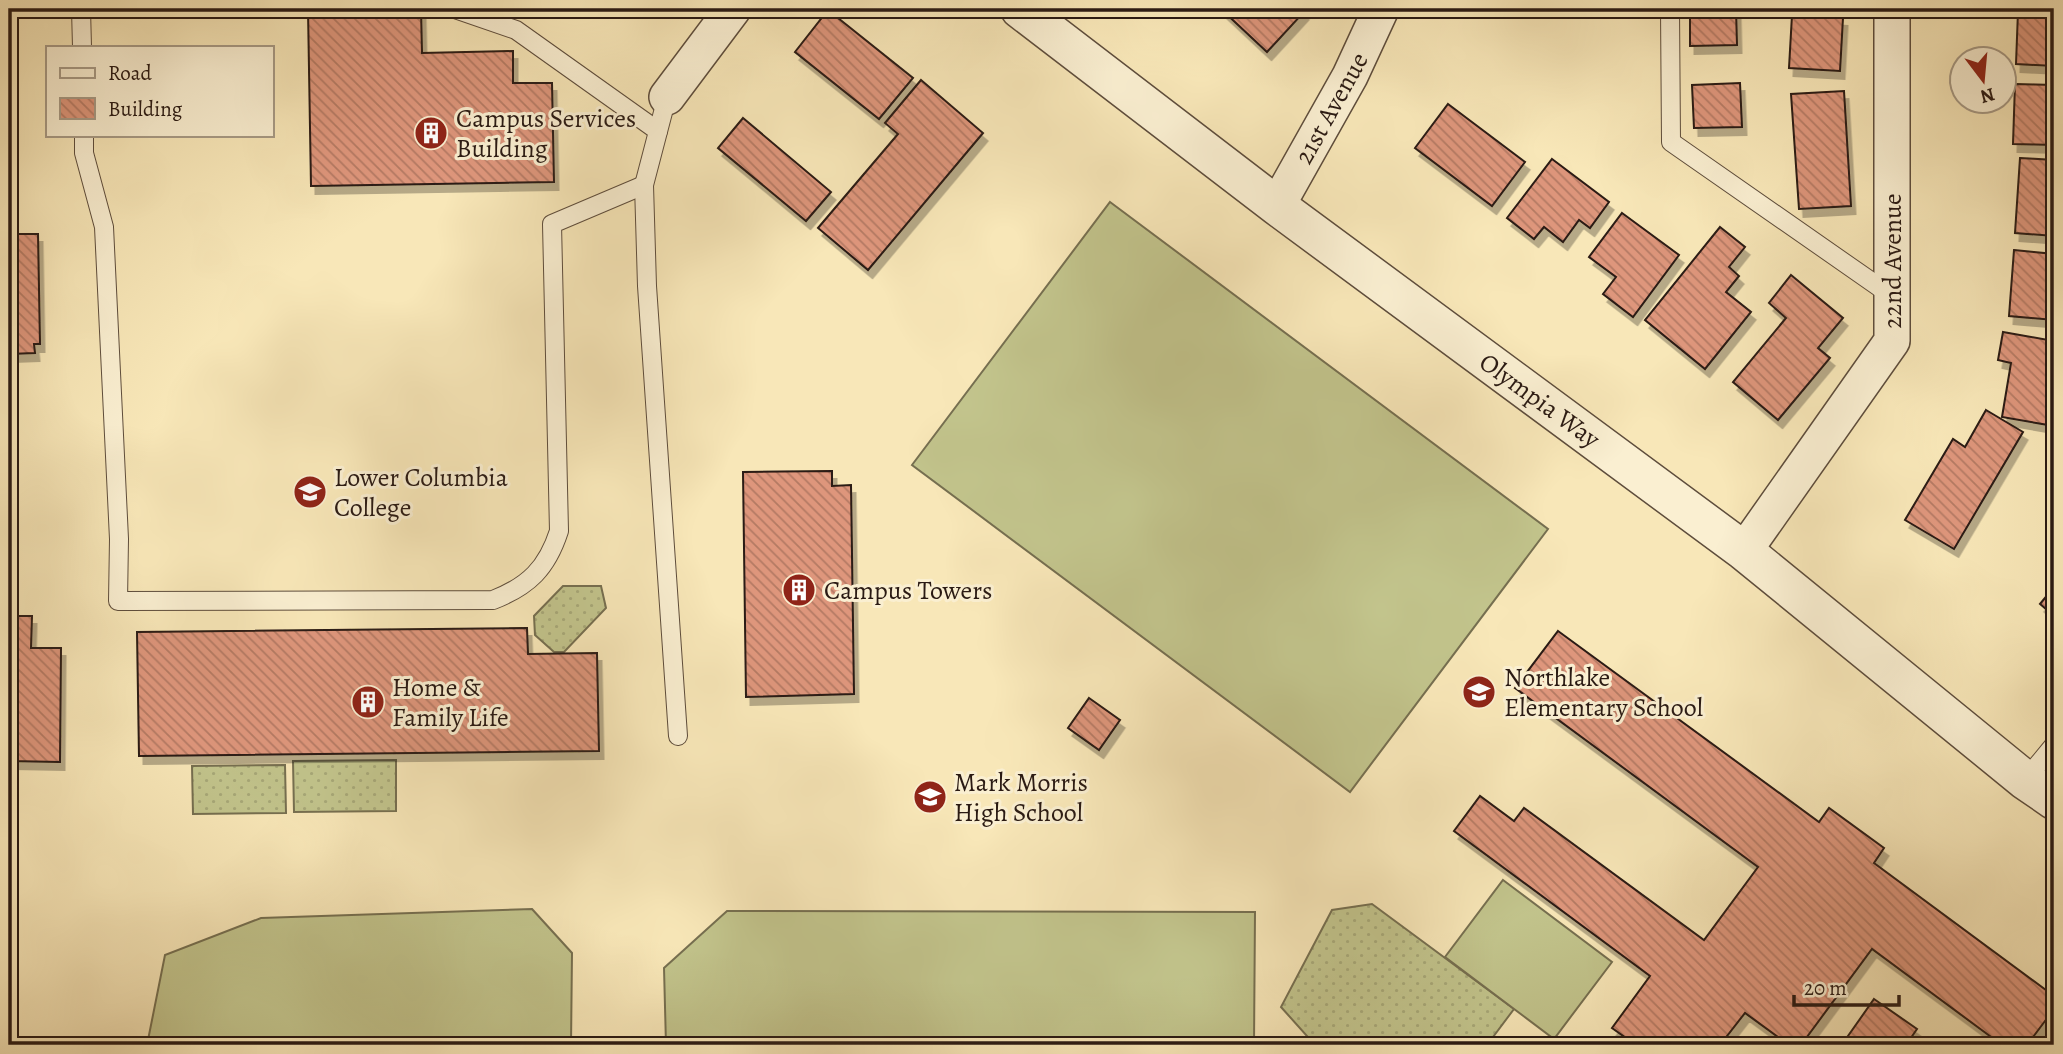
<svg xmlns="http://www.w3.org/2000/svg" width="2063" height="1054" viewBox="0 0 2063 1054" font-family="Alegreya,serif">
  <defs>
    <pattern id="grass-dots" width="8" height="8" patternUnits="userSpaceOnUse" patternTransform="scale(1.75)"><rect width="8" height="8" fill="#c2c48c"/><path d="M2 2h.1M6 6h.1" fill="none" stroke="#a7a878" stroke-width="1.8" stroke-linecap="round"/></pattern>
    <pattern id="building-back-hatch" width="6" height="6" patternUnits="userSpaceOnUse" patternTransform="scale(1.75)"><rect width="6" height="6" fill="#de967b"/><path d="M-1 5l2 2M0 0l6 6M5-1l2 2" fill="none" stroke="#b47a64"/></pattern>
    <filter id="shadow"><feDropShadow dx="4.5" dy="8" stdDeviation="0" flood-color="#0004"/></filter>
  </defs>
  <rect width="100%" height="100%" fill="#f8e7b8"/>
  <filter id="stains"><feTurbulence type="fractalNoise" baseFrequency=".00286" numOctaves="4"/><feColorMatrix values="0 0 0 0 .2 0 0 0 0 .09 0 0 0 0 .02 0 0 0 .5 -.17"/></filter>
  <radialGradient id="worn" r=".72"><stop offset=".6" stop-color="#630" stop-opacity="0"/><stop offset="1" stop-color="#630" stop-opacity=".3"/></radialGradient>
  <!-- grass -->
  <g fill="url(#grass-dots)" stroke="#766f50" stroke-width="2">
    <path d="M 563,586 L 601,586 L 606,608 L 564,652 L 554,652 L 535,635 L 534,616 Z"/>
    <path d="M 396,760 L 396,811 L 294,812 L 293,761 Z"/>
    <path d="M 285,765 L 286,813 L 193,814 L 192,766 Z"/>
    <path d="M 1372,904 L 1514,1009 L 1487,1045 L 1315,1045 L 1281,1007 L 1332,910 Z"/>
  </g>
  <!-- garden -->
  <g fill="#c2c48c" stroke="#766f50" stroke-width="2">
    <path d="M 1110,202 L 1548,529 L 1350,792 L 912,465 Z"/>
    <path d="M 1503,880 L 1612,962 L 1554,1039 L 1445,957 Z"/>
    <path d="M 532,909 L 572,953 L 571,1045 L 147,1045 L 165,955 L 261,918 Z"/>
    <path d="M 727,911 L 1255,912 L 1254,1045 L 666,1045 L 664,968 Z"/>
  </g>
  <!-- building -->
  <g fill="url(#building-back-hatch)" stroke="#2a1a13" stroke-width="2" filter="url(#shadow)">
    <path d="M 421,9 L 422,53 L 513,51 L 513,83 L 552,83 L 554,182 L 311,186 L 308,10 Z"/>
    <path d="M 1221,9 L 1300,9 L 1304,12 L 1267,52 Z"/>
    <path d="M 1690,9 L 1736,9 L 1737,45 L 1690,46 Z"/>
    <path d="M 828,10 L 913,78 L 879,119 L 795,52 Z"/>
    <path d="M 2018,11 L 2054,12 L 2054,66 L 2016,64 Z"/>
    <path d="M 1792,15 L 1843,18 L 1840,71 L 1789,68 Z"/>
    <path d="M 921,80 L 983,133 L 868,270 L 818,228 L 898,134 L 885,123 Z"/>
    <path d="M 1740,83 L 1742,127 L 1694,128 L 1692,85 Z"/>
    <path d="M 2015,84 L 2054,85 L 2054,145 L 2013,144 Z"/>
    <path d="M 1844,91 L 1851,206 L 1799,209 L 1791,94 Z"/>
    <path d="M 1448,104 L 1525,162 L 1492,206 L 1415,148 Z"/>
    <path d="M 743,118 L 831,192 L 806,221 L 718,148 Z"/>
    <path d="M 2020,158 L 2054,160 L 2054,236 L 2015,233 Z"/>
    <path d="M 1552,159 L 1609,202 L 1590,228 L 1579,220 L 1563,242 L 1544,227 L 1534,239 L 1507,218 Z"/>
    <path d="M 1622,213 L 1679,255 L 1633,317 L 1603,294 L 1616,277 L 1589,257 Z"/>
    <path d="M 1720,227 L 1745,247 L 1729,267 L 1739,276 L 1726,292 L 1751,312 L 1705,369 L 1645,320 Z"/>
    <path d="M 9,234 L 38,234 L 40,344 L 34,344 L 35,353 L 9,354 Z"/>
    <path d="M 2014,250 L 2054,254 L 2054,320 L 2009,316 Z"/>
    <path d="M 1791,275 L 1843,318 L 1818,348 L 1830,358 L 1778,420 L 1733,382 L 1786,318 L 1769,303 Z"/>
    <path d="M 2003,332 L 2054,341 L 2054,426 L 2002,417 L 2011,363 L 1998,360 Z"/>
    <path d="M 1986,410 L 2023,432 L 1954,549 L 1905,520 L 1953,439 L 1965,447 Z"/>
    <path d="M 832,471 L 832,486 L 851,485 L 854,694 L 746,697 L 743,472 Z"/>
    <path d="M 2054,587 L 2054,616 L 2040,604 Z"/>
    <path d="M 9,616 L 32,616 L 31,648 L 61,648 L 60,762 L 9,761 Z"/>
    <path d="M 527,628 L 528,654 L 597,653 L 599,751 L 139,756 L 137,632 Z"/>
    <path d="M 1558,631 L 1819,822 L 1829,808 L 1884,848 L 1874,863 L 2054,996 L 2054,1009 L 2027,1045 L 2002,1045 L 1872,949 L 1801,1045 L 1789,1045 L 1745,1013 L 1720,1045 L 1636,1045 L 1612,1028 L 1650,976 L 1454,831 L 1480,796 L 1514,821 L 1524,808 L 1704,940 L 1758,867 L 1515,688 Z"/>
    <path d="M 1089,698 L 1120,720 L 1099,750 L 1068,728 Z"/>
    <path d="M 1874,999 L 1917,1029 L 1906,1045 L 1861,1045 L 1848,1036 Z"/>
  </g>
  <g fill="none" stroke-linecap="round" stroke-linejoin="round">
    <defs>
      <g id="service">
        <path d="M 81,9 L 82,47"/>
        <path d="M 455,9 L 516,30 L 658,131"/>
        <path d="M 1670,9 L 1671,142 L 1892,296"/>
        <path d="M 667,97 L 644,185 L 647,286 L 678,736"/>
        <path d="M 84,135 L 84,153 L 104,227 L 119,539 L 118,601 L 493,600 C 529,586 547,568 559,531 L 552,224 L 644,185"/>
        <path d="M 2025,780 L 2054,745"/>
      </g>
      <g id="minor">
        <path d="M 667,97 L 733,9"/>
        <path d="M 1277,206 L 1350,76 L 1381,9"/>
        <path d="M 1744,551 L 1892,341 L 1892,9"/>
      </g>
      <path id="tertiary" d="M 1020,9 L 1277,206 L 1744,551 L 2025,780 L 2054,800"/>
    </defs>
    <!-- service casing -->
    <use href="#service" stroke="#5e4d3c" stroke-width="20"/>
    <!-- minor casing -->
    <use href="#minor" stroke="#5e4d3c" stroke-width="38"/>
    <!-- tertiary casing -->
    <use href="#tertiary" stroke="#5e4d3c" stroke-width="41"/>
    <!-- service -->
    <use href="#service" stroke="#faefd1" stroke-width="18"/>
    <!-- minor -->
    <use href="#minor" stroke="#faefd1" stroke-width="35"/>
    <!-- tertiary -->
    <use href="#tertiary" stroke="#faefd1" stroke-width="38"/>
  </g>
  <!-- icons -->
  <defs>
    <symbol id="building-disc" viewBox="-11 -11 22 22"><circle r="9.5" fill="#8f2418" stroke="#faefd1"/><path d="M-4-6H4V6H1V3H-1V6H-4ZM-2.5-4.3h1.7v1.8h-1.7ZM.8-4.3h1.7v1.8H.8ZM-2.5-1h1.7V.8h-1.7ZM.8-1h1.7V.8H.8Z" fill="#fff"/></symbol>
    <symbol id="university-disc" viewBox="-11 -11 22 22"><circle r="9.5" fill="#8f2418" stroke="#faefd1"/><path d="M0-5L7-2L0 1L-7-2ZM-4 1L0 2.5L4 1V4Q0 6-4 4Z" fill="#fff"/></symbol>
    <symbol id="school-disc" viewBox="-11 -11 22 22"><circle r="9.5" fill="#8f2418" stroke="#faefd1"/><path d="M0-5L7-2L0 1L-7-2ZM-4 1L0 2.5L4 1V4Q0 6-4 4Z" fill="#fff"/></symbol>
  </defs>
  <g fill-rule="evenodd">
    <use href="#building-disc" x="412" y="114" width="38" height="38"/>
    <use href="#university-disc" x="291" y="473" width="38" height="38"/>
    <use href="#building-disc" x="780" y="571" width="38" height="38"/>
    <use href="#school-disc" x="1460" y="673" width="38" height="38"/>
    <use href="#building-disc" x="349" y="683" width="38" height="38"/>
    <use href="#school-disc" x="911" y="778" width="38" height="38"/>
  </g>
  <g text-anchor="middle" stroke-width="6" stroke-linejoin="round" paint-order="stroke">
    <!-- street labels -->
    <g font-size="26" fill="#2a1a13" stroke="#faefd1">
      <text transform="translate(1331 108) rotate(-61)" y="9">21st Avenue</text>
      <text transform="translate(1892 261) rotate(-90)" y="9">22nd Avenue</text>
      <text transform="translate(1540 400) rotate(36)" y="9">Olympia Way</text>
    </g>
    <!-- poi labels -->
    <g font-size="26" fill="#2a1a13" stroke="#faefd1" text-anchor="start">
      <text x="456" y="127">Campus Services<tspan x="456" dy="30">Building</tspan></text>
      <text x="334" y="486">Lower Columbia<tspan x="334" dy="30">College</tspan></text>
      <text x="824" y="599">Campus Towers</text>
      <text x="1504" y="686">Northlake<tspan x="1504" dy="30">Elementary School</tspan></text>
      <text x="392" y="696">Home &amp;<tspan x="392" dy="30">Family Life</tspan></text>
      <text x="954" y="791">Mark Morris<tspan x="954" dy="30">High School</tspan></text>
    </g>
  </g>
  <!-- margin -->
  <rect width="2063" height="1054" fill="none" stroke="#f8e7b8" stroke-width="35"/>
  <rect x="10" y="10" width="2042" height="1033" fill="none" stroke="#2a1a13" stroke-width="3.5"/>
  <rect x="18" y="18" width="2028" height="1019" fill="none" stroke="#2a1a13" stroke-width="2"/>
  <!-- legend -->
  <rect x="46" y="46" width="228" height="91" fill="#faefd1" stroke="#a79a85" stroke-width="2"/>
  <rect x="60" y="68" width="35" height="10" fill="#faefd1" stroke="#a79a85" stroke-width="2"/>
  <text x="108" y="80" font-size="21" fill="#2a1a13">Road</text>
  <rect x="60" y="98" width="35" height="21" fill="url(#building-back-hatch)" stroke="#a79a85" stroke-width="2"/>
  <text x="108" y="116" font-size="21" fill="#2a1a13">Building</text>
  <!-- north arrow -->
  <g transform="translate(1983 80) rotate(164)"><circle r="33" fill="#faefd1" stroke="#a79a85" stroke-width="2"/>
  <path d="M0-5L12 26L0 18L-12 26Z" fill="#8f2418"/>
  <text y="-10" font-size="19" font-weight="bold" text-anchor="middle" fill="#2a1a13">N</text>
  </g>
  <!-- scale -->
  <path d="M1794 995v10h105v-10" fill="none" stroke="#2a1a13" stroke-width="3.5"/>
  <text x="1804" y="995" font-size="21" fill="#2a1a13" stroke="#faefd1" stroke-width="5" paint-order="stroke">20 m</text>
  <rect width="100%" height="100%" filter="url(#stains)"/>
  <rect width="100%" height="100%" fill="url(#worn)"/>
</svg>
